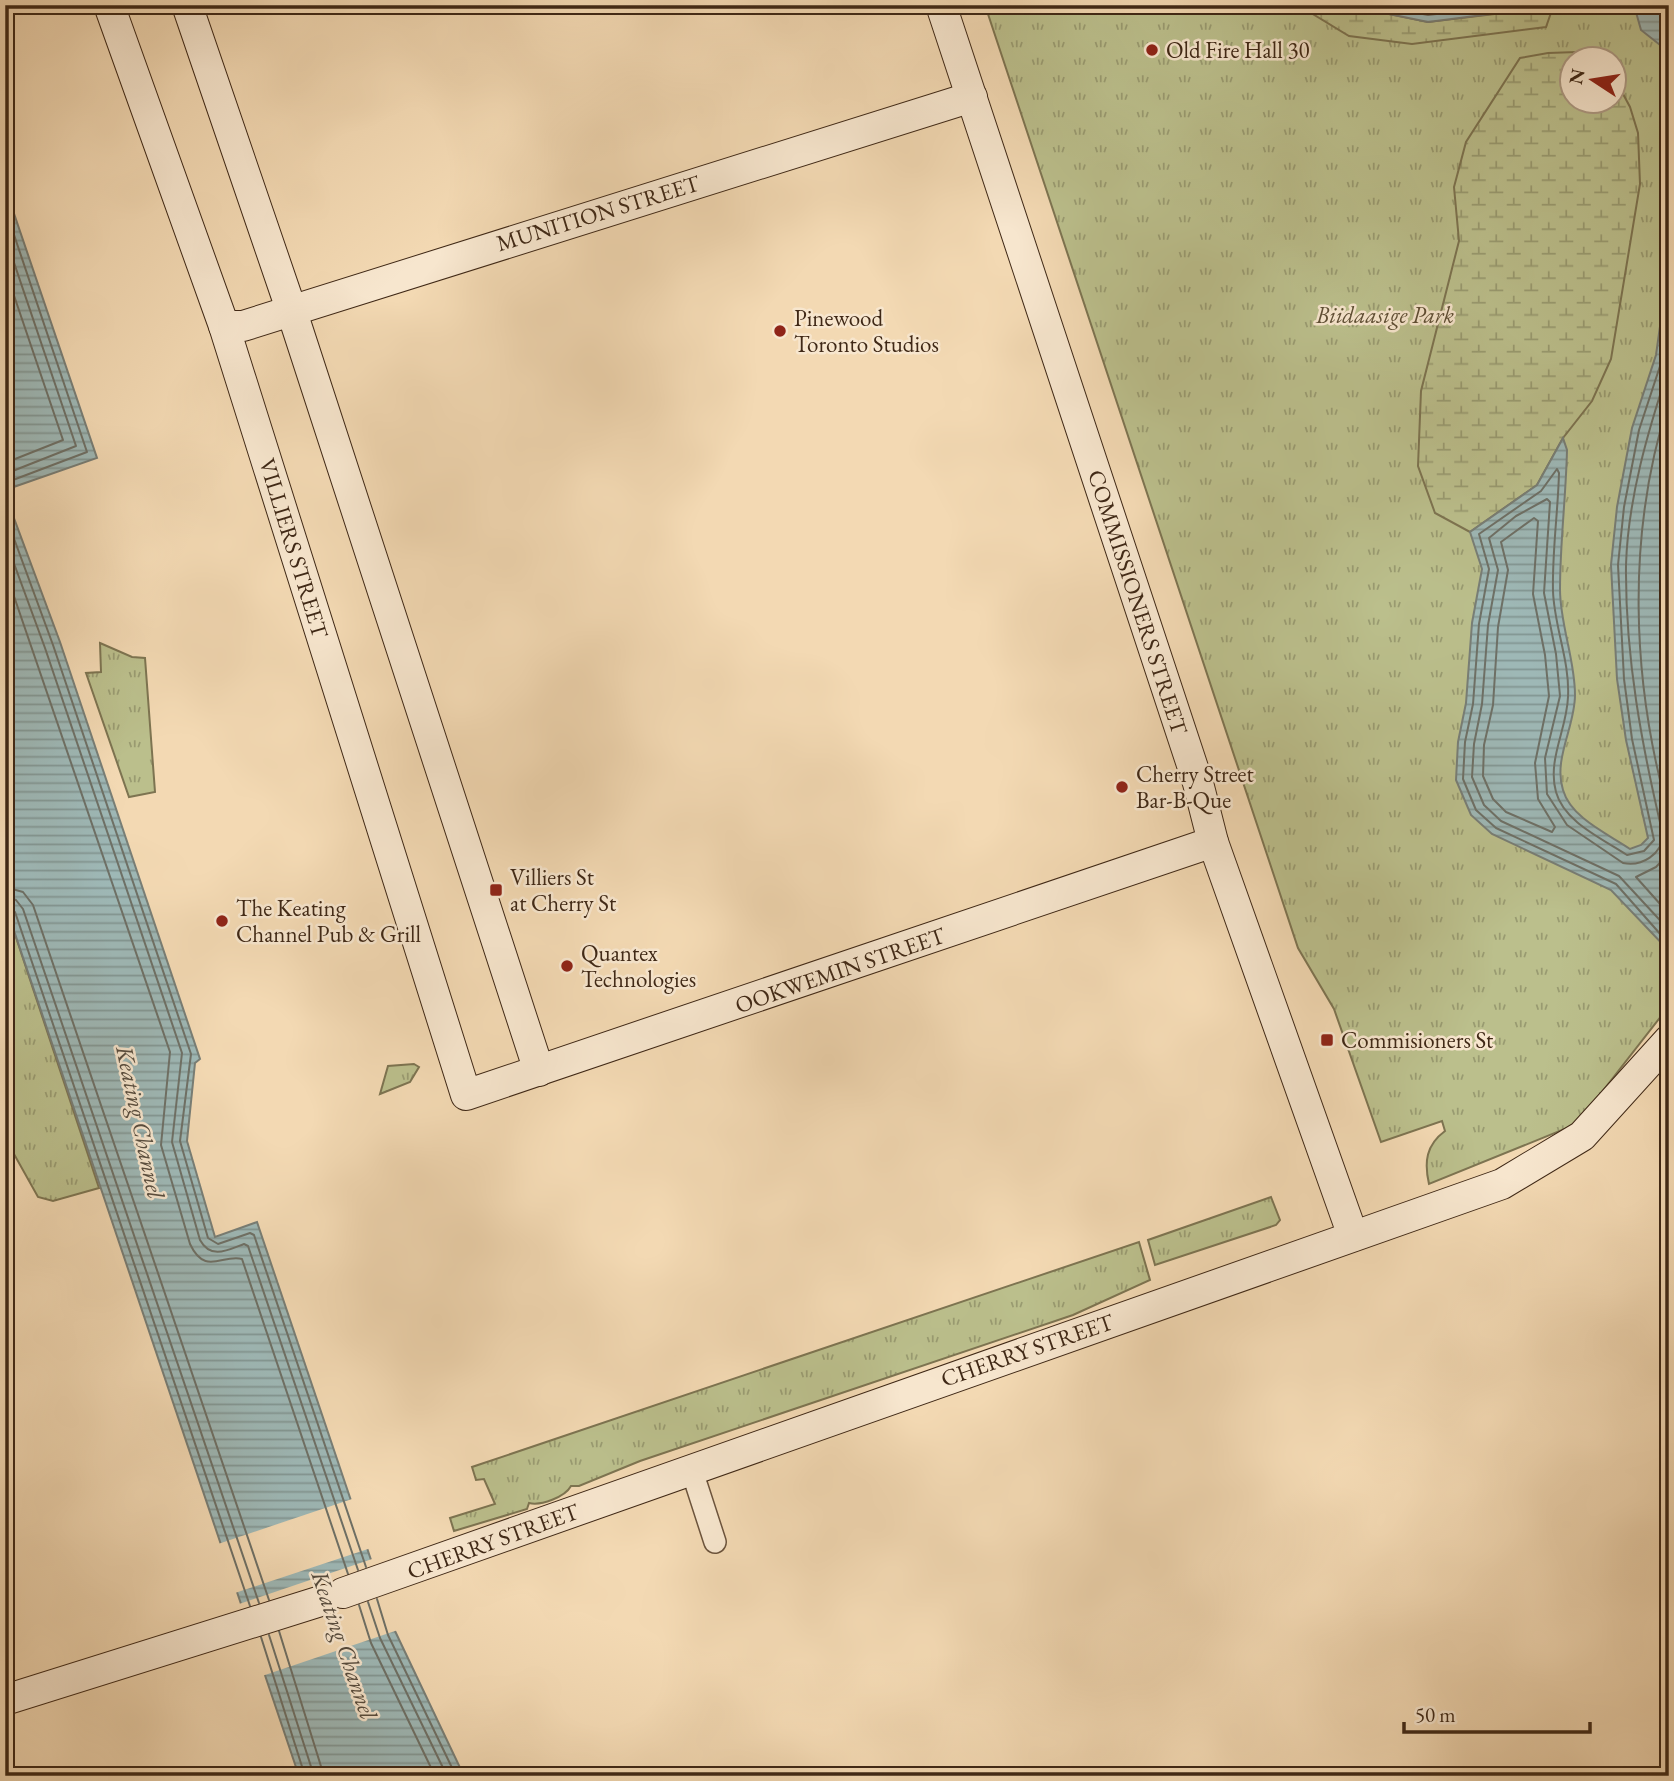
<svg xmlns="http://www.w3.org/2000/svg" width="1674" height="1781" viewBox="0 0 1674 1781" font-family="'EB Garamond',serif">
  <defs>
    <pattern id="grass-tufts" width="24" height="20" patternUnits="userSpaceOnUse" patternTransform="scale(1.75)"><rect width="24" height="20" fill="#bbbf8c"/><path d="M3 7l-1-3M5 7V3M7 7l1-3M15 17l-1-3M17 17v-4M19 17l1-3" fill="none" stroke="#999b71"/></pattern>
    <pattern id="wetland-marsh" width="20" height="14" patternUnits="userSpaceOnUse" patternTransform="scale(1.75)"><rect width="20" height="14" fill="#bbbf8c"/><path d="M1 5h8M5 5V1M11 12h8M15 12V8" fill="none" stroke="#999b71"/></pattern>
    <pattern id="water-rules" width="6" height="5" patternUnits="userSpaceOnUse" patternTransform="scale(1.75)"><rect width="6" height="5" fill="#9eb8b6"/><path d="M0 2.5h6" fill="none" stroke="#829693"/></pattern>
  </defs>
  <rect width="100%" height="100%" fill="#f3d9b3"/>
  <filter id="stains"><feTurbulence type="fractalNoise" baseFrequency=".00286" numOctaves="4"/><feColorMatrix values="0 0 0 0 .2 0 0 0 0 .09 0 0 0 0 .02 0 0 0 .5 -.17"/></filter>
  <radialGradient id="worn" r=".72"><stop offset=".6" stop-color="#630" stop-opacity="0"/><stop offset="1" stop-color="#630" stop-opacity=".3"/></radialGradient>
  <!-- grass -->
  <g fill="url(#grass-tufts)" stroke="#7d7451" stroke-width="2" fill-rule="evenodd">
    <path d="M 985,5 L 1669,5 L 1669,1006 L 1577,1124 L 1429,1184 C 1424,1162 1426,1145 1445,1131 L 1442,1121 L 1381,1142 L 1334,1009 L 1298,948 ZM 1572,60 L 1614,60 L 1614,102 L 1572,102 Z"/>
    <path d="M 100,643 L 132,657 L 145,658 L 155,792 L 129,797 L 86,673 L 101,672 Z"/>
    <path d="M 5,904 L 99,1188 L 53,1201 L 38,1197 L 5,1138 Z"/>
    <path d="M 414,1064 L 419,1067 L 410,1082 L 380,1094 L 388,1066 Z"/>
    <path d="M 1271,1197 L 1280,1220 L 1276,1225 L 1155,1265 L 1148,1240 Z"/>
    <path d="M 1139,1242 L 1150,1280 L 1073,1315 L 640,1461 L 579,1486 L 571,1486 C 565,1497 541,1506 529,1503 L 527,1509 L 454,1531 L 450,1518 L 495,1504 L 484,1479 L 476,1480 L 472,1467 Z"/>
  </g>
  <!-- wetland -->
  <g fill="url(#wetland-marsh)" stroke="#7d7451" stroke-width="2">
    <path d="M 1298,5 L 1345,5 L 1428,22 L 1553,7 L 1546,27 L 1412,44 L 1349,36 Z"/>
    <path d="M 1577,52 L 1590,59 L 1572,60 L 1572,102 L 1614,102 L 1615,79 L 1630,107 L 1638,133 L 1640,184 L 1611,359 L 1592,401 L 1563,438 L 1537,485 L 1470,532 L 1435,513 L 1418,466 L 1421,391 L 1459,241 L 1454,187 L 1466,142 L 1520,58 L 1548,53 Z"/>
  </g>
  <!-- water -->
  <g fill="url(#water-rules)" stroke="#787e76" stroke-width="2">
    <path d="M 1345,5 L 1562,5 L 1428,22 Z"/>
    <path d="M 1634,5 L 1669,5 L 1669,52 L 1641,30 Z"/>
    <path d="M 5,187 L 97,458 L 5,490 Z"/>
    <path d="M 1669,262 L 1669,951 L 1611,890 L 1492,834 L 1471,815 L 1456,780 L 1458,742 L 1466,703 L 1472,623 L 1482,569 L 1470,532 L 1537,485 L 1563,438 L 1567,450 C 1566,496 1560,543 1560,589 C 1560,625 1575,659 1575,695 C 1575,727 1553,759 1563,790 C 1571,818 1608,834 1630,849 L 1641,845 L 1648,838 L 1626,740 L 1617,679 L 1611,565 L 1617,507 L 1632,428 L 1656,355 Z"/>
    <path d="M 5,494 L 60,642 L 200,1059 L 195,1063 L 187,1141 L 215,1237 L 257,1222 L 395,1631 L 464,1776 L 299,1776 L 5,904 Z"/>
  </g>
  <!-- pier -->
  <g fill="#f3d9b3">
    <path d="M 355,1498 L 371,1548 L 235,1593 L 218,1544 Z"/>
    <path d="M 375,1558 L 398,1630 L 262,1676 L 239,1604 Z"/>
  </g>
  <g fill="none" stroke-linecap="round" stroke-linejoin="round">
    <!-- shore -->
    <g stroke="#6e7066" stroke-width="2">
      <path d="M 1375,5 L 1428,15 L 1512,5"/>
      <path d="M 5,208 L 87,452 L 5,483"/>
      <path d="M 5,236 L 76,446 L 5,474"/>
      <path d="M 5,269 L 63,440 L 5,463"/>
      <path d="M 1669,314 L 1663,357 L 1639,430 L 1624,507 L 1618,565 L 1624,679 L 1632,739 L 1654,840 L 1644,851 L 1627,855 C 1603,839 1564,822 1556,792 C 1547,760 1567,729 1568,697 C 1570,661 1554,626 1553,591 C 1552,552 1558,512 1559,473 L 1557,469 L 1541,491 L 1479,534 L 1489,569 L 1479,624 L 1473,704 L 1465,742 L 1463,779 L 1476,810 L 1496,828 L 1616,884 L 1669,944"/>
      <path d="M 1669,367 C 1648,431 1628,498 1626,565 C 1625,657 1642,747 1663,835 C 1662,854 1642,867 1623,863 L 1567,825 L 1547,794 L 1545,758 L 1560,696 L 1556,654 L 1544,593 L 1550,502 L 1547,499 L 1516,516 L 1489,538 L 1498,570 L 1488,625 L 1482,704 L 1474,744 L 1472,777 L 1484,805 L 1501,821 L 1619,876 L 1669,930"/>
      <path d="M 1669,401 C 1626,534 1631,680 1669,815"/>
      <path d="M 5,514 L 53,645 L 191,1054 L 180,1141 L 208,1238 L 218,1244 L 250,1233 L 254,1235 L 366,1567"/>
      <path d="M 1534,518 L 1538,521 L 1533,594 L 1545,655 L 1549,696 L 1535,763 L 1538,799 L 1555,827 L 1552,832 L 1506,812 L 1493,799 L 1483,776 L 1484,745 L 1493,705 L 1498,627 L 1508,570 L 1501,542 Z"/>
      <path d="M 5,539 L 45,648 L 182,1053 L 172,1142 L 200,1240 C 211,1260 228,1250 244,1244 L 248,1246 L 358,1570"/>
      <path d="M 5,570 L 170,1052 L 161,1145 L 190,1244 C 205,1276 222,1254 242,1259 L 348,1574"/>
      <path d="M 1669,853 L 1656,867 L 1636,877 L 1669,914"/>
      <path d="M 5,887 L 23,892 L 33,905 L 269,1600"/>
      <path d="M 5,897 L 16,900 L 23,909 L 259,1603"/>
      <path d="M 5,906 L 15,912 L 250,1606"/>
      <path d="M 377,1599 L 388,1635 L 456,1776"/>
      <path d="M 368,1602 L 380,1638 L 447,1776"/>
      <path d="M 359,1605 L 371,1643 L 435,1776"/>
      <path d="M 279,1631 L 324,1776"/>
      <path d="M 269,1635 L 314,1776"/>
      <path d="M 261,1637 L 305,1776"/>
    </g>
    <defs>
      <path id="street" d="M 691,1468 L 715,1542"/>
      <g id="secondary">
        <path d="M 109,5 L 224,326 L 466,1095 L 1213,842"/>
        <path d="M 187,5 L 291,309 L 539,1071"/>
        <path d="M 941,5 L 1198,783 L 1213,842 L 1353,1236"/>
        <path d="M 224,326 L 243,326 L 972,97"/>
        <path d="M 343,1593 L 1502,1184 L 1582,1136 L 1669,1040"/>
        <path d="M 5,1700 L 324,1600"/>
      </g>
    </defs>
    <!-- street casing -->
    <use href="#street" stroke="#6c543d" stroke-width="24"/>
    <!-- secondary casing -->
    <use href="#secondary" stroke="#3f2816" stroke-width="32"/>
    <!-- street -->
    <use href="#street" stroke="#f7e6ce" stroke-width="21"/>
    <!-- secondary -->
    <use href="#secondary" stroke="#f7e6ce" stroke-width="30"/>
  </g>
  <!-- markers -->
  <g fill="#8f2418" stroke="#f7e6ce" stroke-width="2.5">
    <circle cx="1152" cy="50" r="7"/>
    <circle cx="780" cy="331" r="7"/>
    <circle cx="1122" cy="787" r="7"/>
    <rect x="489" y="883" width="14" height="14" rx="3.5"/>
    <circle cx="222" cy="921" r="7"/>
    <circle cx="567" cy="966" r="7"/>
    <rect x="1320" y="1033" width="14" height="14" rx="3.5"/>
  </g>
  <g text-anchor="middle" stroke-width="5" stroke-linejoin="round" paint-order="stroke">
    <!-- poi labels -->
    <g font-size="23" fill="#3f2816" stroke="#f7e6ce" text-anchor="start">
      <text x="1166" y="58">Old Fire Hall 30</text>
      <text x="794" y="326">Pinewood<tspan x="794" dy="26">Toronto Studios</tspan></text>
      <text x="1136" y="782">Cherry Street<tspan x="1136" dy="26">Bar-B-Que</tspan></text>
      <text x="510" y="885">Villiers St<tspan x="510" dy="26">at Cherry St</tspan></text>
      <text x="236" y="916">The Keating<tspan x="236" dy="26">Channel Pub &amp; Grill</tspan></text>
      <text x="581" y="961">Quantex<tspan x="581" dy="26">Technologies</tspan></text>
      <text x="1341" y="1048">Commisioners St</text>
    </g>
    <!-- street labels -->
    <g font-size="23" fill="#3f2816" stroke="#f7e6ce">
      <text transform="translate(598 213) rotate(-17)" y="8">MUNITION STREET</text>
      <text transform="translate(294 548) rotate(73)" y="8">VILLIERS STREET</text>
      <text transform="translate(1138 602) rotate(72)" y="8">COMMISSIONERS STREET</text>
      <text transform="translate(840 970) rotate(-19)" y="8">OOKWEMIN STREET</text>
      <text transform="translate(1027 1350) rotate(-19)" y="8">CHERRY STREET</text>
      <text transform="translate(493 1541) rotate(-20)" y="8">CHERRY STREET</text>
    </g>
    <!-- park labels -->
    <g font-size="23" font-style="italic" fill="#5e4e34" stroke="#f7e6ce">
      <text x="1385" y="323">Biidaasige Park</text>
    </g>
    <!-- water labels -->
    <g font-size="24" font-style="italic" fill="#574c3e" stroke="#f7e6ce">
      <text transform="translate(140 1122) rotate(78)" y="8">Keating Channel</text>
      <text transform="translate(344 1645) rotate(71)" y="8">Keating Channel</text>
    </g>
  </g>
  <!-- margin -->
  <rect width="1674" height="1781" fill="none" stroke="#f3d9b3" stroke-width="28"/>
  <rect x="7" y="7" width="1660" height="1767" fill="none" stroke="#3f2816" stroke-width="3.5"/>
  <rect x="14" y="14" width="1646" height="1753" fill="none" stroke="#3f2816" stroke-width="2"/>
  <!-- north arrow -->
  <g transform="translate(1593 80) rotate(282)"><circle r="33" fill="#f7e6ce" stroke="#ad9a84" stroke-width="2"/>
  <path d="M0-5L12 26L0 18L-12 26Z" fill="#8f2418"/>
  <text y="-10" font-size="19" font-weight="bold" text-anchor="middle" fill="#3f2816">N</text>
  </g>
  <!-- scale -->
  <path d="M1404 1722v10h186v-10" fill="none" stroke="#3f2816" stroke-width="3.5"/>
  <text x="1415" y="1722" font-size="21" fill="#3f2816" stroke="#f7e6ce" stroke-width="5" paint-order="stroke">50 m</text>
  <rect width="100%" height="100%" filter="url(#stains)"/>
  <rect width="100%" height="100%" fill="url(#worn)"/>
</svg>
